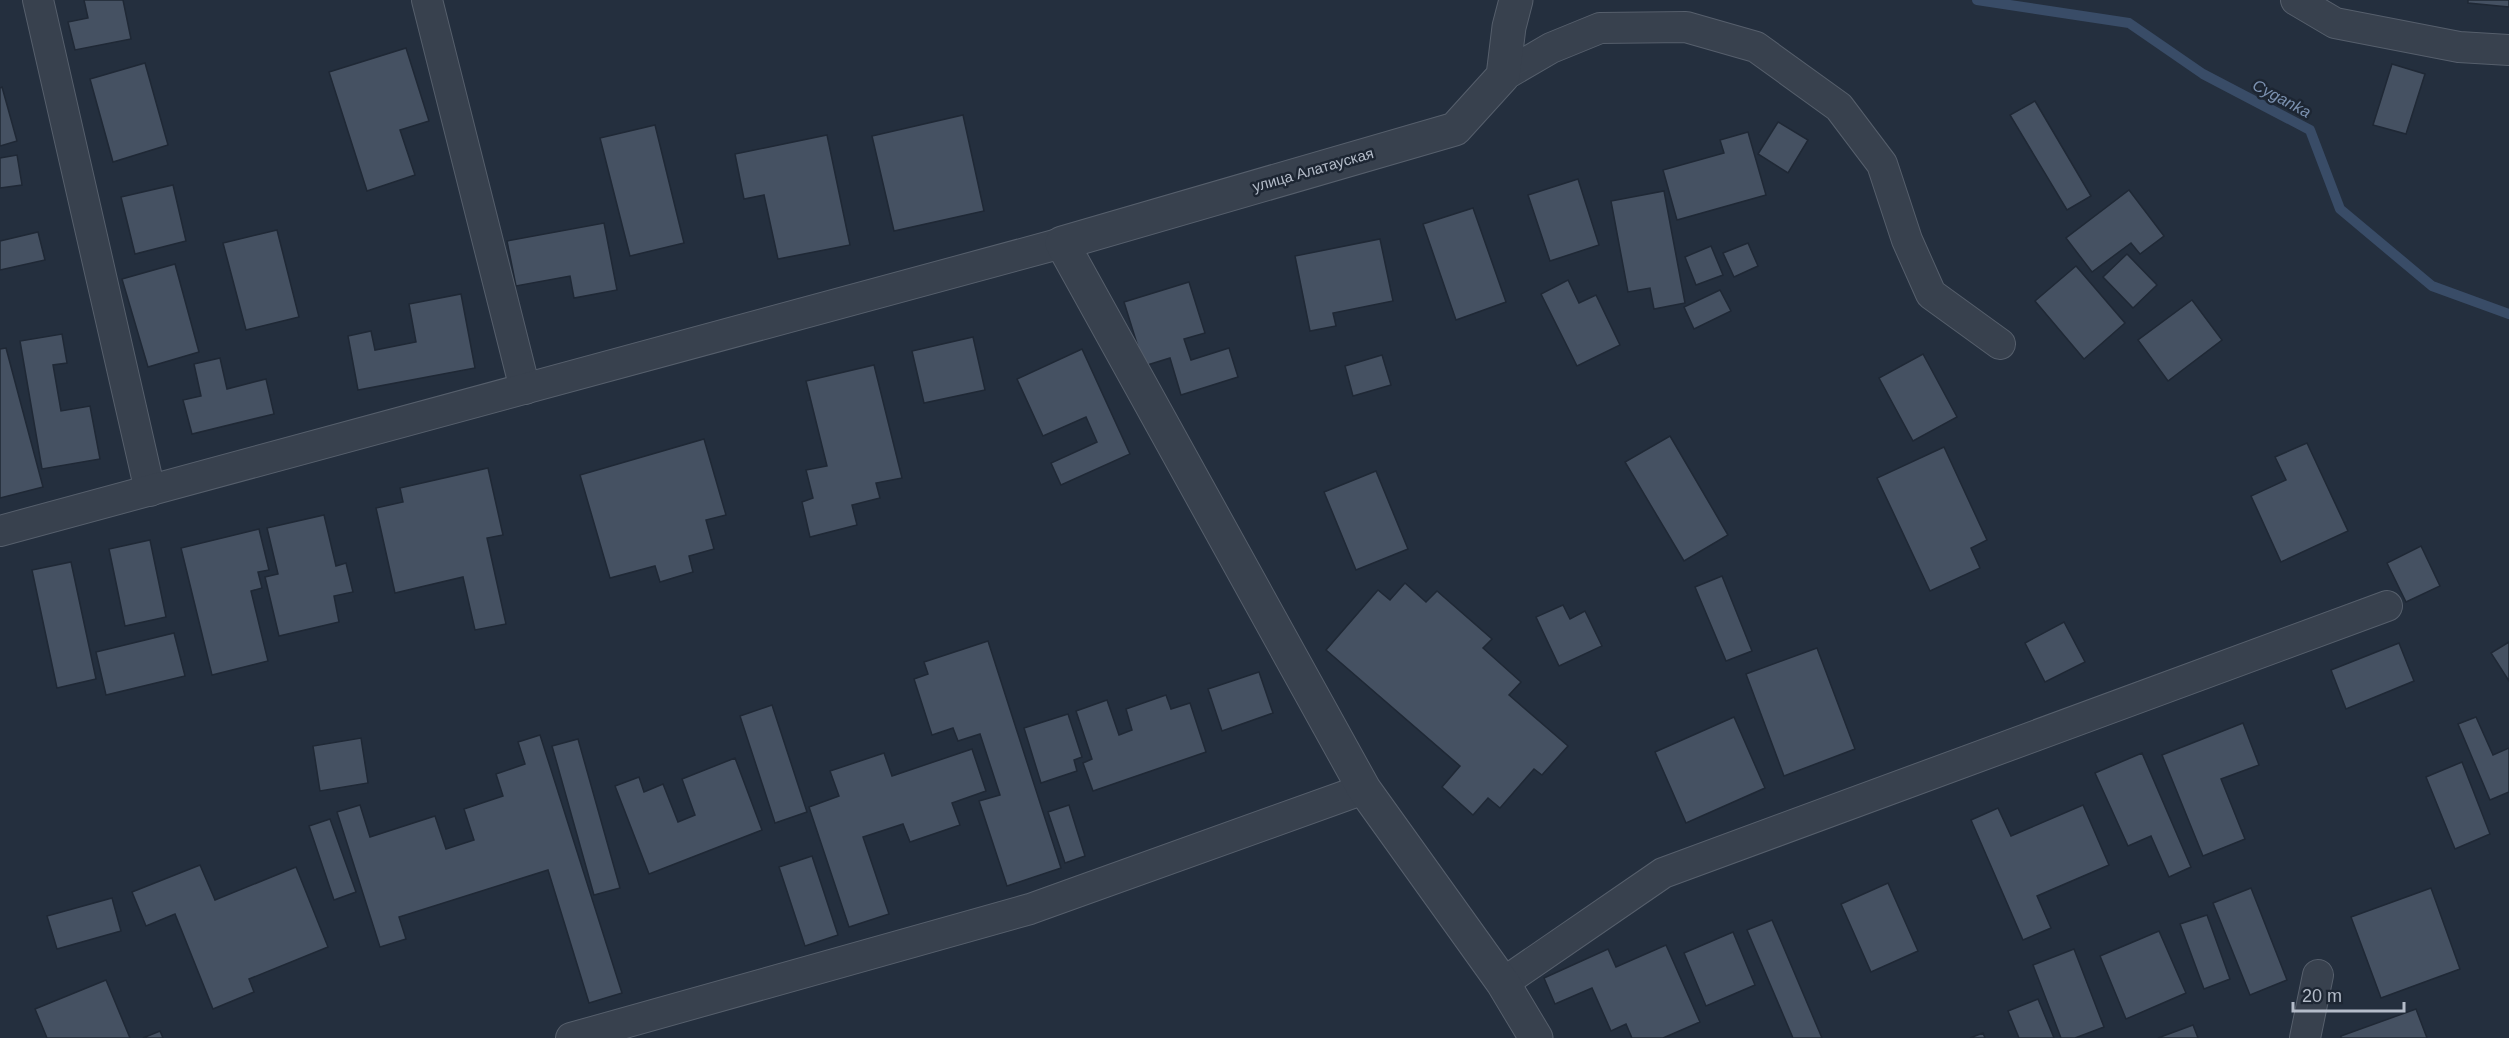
<svg xmlns="http://www.w3.org/2000/svg" width="2509" height="1038" viewBox="0 0 2509 1038" font-family="Helvetica,sans-serif">
  <rect width="100%" height="100%" fill="#242f3e"/>
  <g fill="none" stroke-linecap="round" stroke-linejoin="round">
    <!-- stream -->
    <path stroke="#394c67" stroke-width="10" d="M 1977,0 L 2129,23 L 2203,74 L 2310,130 L 2340,209 L 2432,286 L 2509,314"/>
  </g>
  <!-- building -->
  <g fill="#455162" stroke="#1f2835" stroke-width="1.5">
    <path d="M 84,0 L 123,0 L 131,39 L 75,50 L 68,22 L 88,18 Z"/>
    <path d="M 2468,0 L 2509,0 L 2509,7 L 2468,3 Z"/>
    <path d="M 406,48 L 429,121 L 400,130 L 415,175 L 367,191 L 329,72 Z"/>
    <path d="M 145,63 L 168,145 L 113,162 L 90,79 Z"/>
    <path d="M 2392,64 L 2425,74 L 2406,134 L 2373,125 Z"/>
    <path d="M 2,87 L 17,141 L 0,146 L 0,88 Z"/>
    <path d="M 2035,101 L 2091,196 L 2067,210 L 2010,115 Z"/>
    <path d="M 963,115 L 984,211 L 894,231 L 872,136 Z"/>
    <path d="M 1778,122 L 1808,140 L 1788,173 L 1758,154 Z"/>
    <path d="M 655,125 L 684,243 L 630,256 L 600,138 Z"/>
    <path d="M 1748,132 L 1766,195 L 1677,220 L 1663,170 L 1724,153 L 1720,140 Z"/>
    <path d="M 827,135 L 850,245 L 778,259 L 764,195 L 744,199 L 735,154 Z"/>
    <path d="M 17,155 L 22,185 L 0,188 L 0,158 Z"/>
    <path d="M 1578,179 L 1599,245 L 1550,261 L 1528,195 Z"/>
    <path d="M 173,185 L 186,241 L 135,254 L 121,197 Z"/>
    <path d="M 2129,190 L 2164,236 L 2140,254 L 2131,243 L 2092,272 L 2066,238 Z"/>
    <path d="M 1664,191 L 1685,303 L 1654,309 L 1650,288 L 1628,292 L 1611,201 Z"/>
    <path d="M 1473,208 L 1506,302 L 1456,320 L 1423,224 Z"/>
    <path d="M 604,223 L 617,290 L 574,298 L 570,276 L 516,286 L 507,241 Z"/>
    <path d="M 277,230 L 299,317 L 246,330 L 223,243 Z"/>
    <path d="M 38,232 L 45,260 L 0,270 L 0,241 Z"/>
    <path d="M 1380,239 L 1393,301 L 1333,313 L 1336,326 L 1310,331 L 1295,256 Z"/>
    <path d="M 1748,243 L 1758,266 L 1734,277 L 1723,253 Z"/>
    <path d="M 1711,246 L 1723,275 L 1696,285 L 1685,257 Z"/>
    <path d="M 2127,254 L 2157,285 L 2133,308 L 2103,277 Z"/>
    <path d="M 175,264 L 199,352 L 148,367 L 122,279 Z"/>
    <path d="M 2076,266 L 2125,323 L 2084,359 L 2035,301 Z"/>
    <path d="M 1568,280 L 1579,303 L 1596,295 L 1620,345 L 1577,366 L 1541,294 Z"/>
    <path d="M 1189,282 L 1205,333 L 1184,339 L 1191,360 L 1229,348 L 1238,377 L 1181,395 L 1170,358 L 1144,366 L 1124,302 Z"/>
    <path d="M 1720,290 L 1731,311 L 1694,329 L 1684,307 Z"/>
    <path d="M 461,294 L 475,368 L 358,390 L 348,336 L 371,331 L 375,350 L 416,342 L 409,304 Z"/>
    <path d="M 2192,300 L 2222,340 L 2168,381 L 2138,340 Z"/>
    <path d="M 62,334 L 67,363 L 53,365 L 61,411 L 90,406 L 100,459 L 42,469 L 20,341 Z"/>
    <path d="M 973,337 L 985,390 L 924,403 L 912,351 Z"/>
    <path d="M 6,348 L 43,487 L 0,498 L 0,349 Z"/>
    <path d="M 1082,349 L 1130,454 L 1061,485 L 1051,463 L 1097,442 L 1086,417 L 1043,436 L 1017,379 Z"/>
    <path d="M 1923,354 L 1957,417 L 1913,441 L 1879,378 Z"/>
    <path d="M 1382,355 L 1391,385 L 1353,396 L 1345,366 Z"/>
    <path d="M 220,358 L 227,389 L 266,379 L 274,414 L 192,434 L 183,400 L 201,396 L 194,364 Z"/>
    <path d="M 874,365 L 902,478 L 876,483 L 880,498 L 852,505 L 857,525 L 810,537 L 802,502 L 813,498 L 806,470 L 827,466 L 806,381 Z"/>
    <path d="M 1670,436 L 1728,535 L 1684,561 L 1625,462 Z"/>
    <path d="M 704,439 L 726,515 L 706,520 L 714,549 L 689,556 L 693,572 L 660,582 L 655,566 L 610,578 L 580,475 Z"/>
    <path d="M 2307,443 L 2348,531 L 2281,562 L 2251,496 L 2286,480 L 2275,457 Z"/>
    <path d="M 1944,447 L 1987,540 L 1971,548 L 1980,568 L 1930,591 L 1877,478 Z"/>
    <path d="M 488,468 L 503,535 L 487,538 L 506,624 L 475,630 L 463,577 L 395,593 L 376,508 L 403,502 L 400,488 Z"/>
    <path d="M 1376,471 L 1408,549 L 1356,570 L 1324,492 Z"/>
    <path d="M 324,515 L 336,566 L 346,563 L 353,592 L 334,596 L 339,622 L 279,636 L 265,577 L 278,574 L 267,528 Z"/>
    <path d="M 259,529 L 269,570 L 258,572 L 262,588 L 251,591 L 268,661 L 212,675 L 181,548 Z"/>
    <path d="M 150,540 L 166,617 L 125,626 L 109,549 Z"/>
    <path d="M 2421,546 L 2440,586 L 2406,602 L 2387,563 Z"/>
    <path d="M 71,562 L 96,679 L 57,688 L 32,570 Z"/>
    <path d="M 1722,576 L 1752,651 L 1726,661 L 1695,587 Z"/>
    <path d="M 1405,583 L 1426,602 L 1437,591 L 1492,639 L 1483,648 L 1521,682 L 1509,695 L 1568,746 L 1542,775 L 1534,769 L 1500,808 L 1488,798 L 1473,815 L 1442,787 L 1460,766 L 1326,650 L 1378,590 L 1390,600 Z"/>
    <path d="M 1563,605 L 1570,619 L 1585,611 L 1602,646 L 1559,666 L 1536,617 Z"/>
    <path d="M 2064,622 L 2085,662 L 2045,682 L 2025,643 Z"/>
    <path d="M 174,633 L 185,676 L 106,695 L 96,652 Z"/>
    <path d="M 988,641 L 1061,868 L 1007,886 L 979,801 L 1000,795 L 980,734 L 958,741 L 953,728 L 932,735 L 914,679 L 928,674 L 924,662 Z"/>
    <path d="M 2509,642 L 2509,681 L 2491,653 Z"/>
    <path d="M 2399,643 L 2414,681 L 2346,709 L 2331,670 Z"/>
    <path d="M 1817,648 L 1855,749 L 1784,776 L 1746,674 Z"/>
    <path d="M 1259,672 L 1273,713 L 1222,731 L 1208,689 Z"/>
    <path d="M 1166,695 L 1171,709 L 1190,703 L 1206,752 L 1093,791 L 1083,763 L 1092,759 L 1076,711 L 1107,700 L 1119,735 L 1132,730 L 1126,709 Z"/>
    <path d="M 772,705 L 807,812 L 775,823 L 740,716 Z"/>
    <path d="M 1068,714 L 1082,757 L 1074,760 L 1077,771 L 1041,783 L 1024,728 Z"/>
    <path d="M 1734,717 L 1765,788 L 1686,823 L 1655,752 Z"/>
    <path d="M 2476,717 L 2493,755 L 2509,748 L 2509,792 L 2490,800 L 2458,724 Z"/>
    <path d="M 2243,723 L 2259,765 L 2221,779 L 2245,839 L 2203,856 L 2162,755 Z"/>
    <path d="M 540,735 L 622,993 L 589,1003 L 548,870 L 399,917 L 406,939 L 380,947 L 337,812 L 360,805 L 370,837 L 435,816 L 446,849 L 474,840 L 464,809 L 503,796 L 496,774 L 525,764 L 518,742 Z"/>
    <path d="M 361,738 L 368,783 L 320,791 L 313,746 Z"/>
    <path d="M 578,739 L 620,888 L 594,895 L 552,746 Z"/>
    <path d="M 972,749 L 986,791 L 952,803 L 960,825 L 910,842 L 903,824 L 863,837 L 889,914 L 849,927 L 809,807 L 839,796 L 830,771 L 884,753 L 892,776 Z"/>
    <path d="M 2142,753 L 2191,867 L 2169,877 L 2151,836 L 2128,846 L 2095,773 Z"/>
    <path d="M 735,758 L 762,830 L 649,874 L 615,786 L 639,777 L 644,792 L 663,784 L 678,822 L 695,815 L 682,779 Z"/>
    <path d="M 2462,762 L 2490,834 L 2455,849 L 2426,777 Z"/>
    <path d="M 1069,805 L 1085,856 L 1065,863 L 1048,812 Z"/>
    <path d="M 2083,805 L 2109,865 L 2037,896 L 2051,928 L 2023,940 L 1971,820 L 1998,808 L 2011,836 Z"/>
    <path d="M 330,819 L 356,892 L 334,900 L 309,826 Z"/>
    <path d="M 812,856 L 838,935 L 805,946 L 779,867 Z"/>
    <path d="M 200,865 L 215,900 L 296,867 L 328,947 L 249,979 L 254,992 L 213,1009 L 175,914 L 146,926 L 132,892 Z"/>
    <path d="M 1888,883 L 1918,951 L 1871,972 L 1841,904 Z"/>
    <path d="M 2251,888 L 2287,980 L 2250,995 L 2213,903 Z"/>
    <path d="M 2431,888 L 2460,969 L 2381,998 L 2351,917 Z"/>
    <path d="M 112,898 L 121,931 L 57,949 L 47,916 Z"/>
    <path d="M 2207,915 L 2230,979 L 2204,989 L 2180,924 Z"/>
    <path d="M 1772,920 L 1822,1038 L 1793,1038 L 1747,930 Z"/>
    <path d="M 2159,931 L 2186,993 L 2126,1019 L 2100,956 Z"/>
    <path d="M 1733,932 L 1755,985 L 1706,1006 L 1684,953 Z"/>
    <path d="M 1666,945 L 1700,1022 L 1663,1038 L 1632,1038 L 1626,1024 L 1611,1031 L 1592,988 L 1555,1004 L 1544,978 L 1608,949 L 1616,967 Z"/>
    <path d="M 2074,949 L 2104,1027 L 2075,1038 L 2061,1038 L 2033,965 Z"/>
    <path d="M 106,980 L 130,1038 L 47,1038 L 35,1009 Z"/>
    <path d="M 2038,999 L 2054,1038 L 2019,1038 L 2008,1011 Z"/>
    <path d="M 2416,1009 L 2427,1038 L 2341,1038 L 2341,1036 Z"/>
    <path d="M 2193,1025 L 2198,1038 L 2158,1038 Z"/>
    <path d="M 160,1031 L 163,1038 L 143,1038 Z"/>
    <path d="M 1983,1033 L 1985,1038 L 1970,1038 Z"/>
  </g>
  <g fill="none" stroke-linecap="round" stroke-linejoin="round">
    <defs>
      <g id="minor">
        <path d="M 38,0 L 150,491"/>
        <path d="M 427,0 L 525,389"/>
        <path d="M 2296,0 L 2335,23 L 2459,47 L 2509,50"/>
        <path d="M 1503,76 L 1551,48 L 1600,28 L 1686,27 L 1756,47 L 1839,107 L 1882,164 L 1907,240 L 1931,294 L 2000,344"/>
        <path d="M 0,531 L 1062,243"/>
        <path d="M 1503,983 L 1663,873 L 2387,606"/>
        <path d="M 571,1038 L 1030,909 L 1364,789"/>
        <path d="M 2305,1038 L 2318,975"/>
      </g>
      <path id="tertiary" d="M 1516,0 L 1509,27 L 1503,76 L 1455,129 L 1062,243 L 1364,789 L 1503,983 L 1536,1038"/>
    </defs>
    <!-- minor casing -->
    <use href="#minor" stroke="#565f6c" stroke-width="32"/>
    <!-- tertiary casing -->
    <use href="#tertiary" stroke="#565f6c" stroke-width="35"/>
    <!-- minor -->
    <use href="#minor" stroke="#38414e" stroke-width="30"/>
    <!-- tertiary -->
    <use href="#tertiary" stroke="#38414e" stroke-width="33"/>
  </g>
  <g text-anchor="middle" stroke-width="5" stroke-linejoin="round" paint-order="stroke">
    <!-- street labels -->
    <g font-size="15" fill="#b4bcc9" stroke="#1d2633">
      <text transform="translate(1313 170) rotate(-16)" y="5">улица Алатауская</text>
    </g>
    <!-- water labels -->
    <g font-size="16" font-style="italic" fill="#7c92b1" stroke="#1d2633">
      <text transform="translate(2282 98) rotate(28)" y="6">Cyganka</text>
    </g>
  </g>
  <!-- scale -->
  <path d="M2293 1002v9h111v-9" fill="none" stroke="#b4bcc9" stroke-width="3"/>
  <text x="2302" y="1002" font-size="18" fill="#b4bcc9" stroke="#1d2633" stroke-width="4.5" paint-order="stroke">20 m</text>
</svg>
